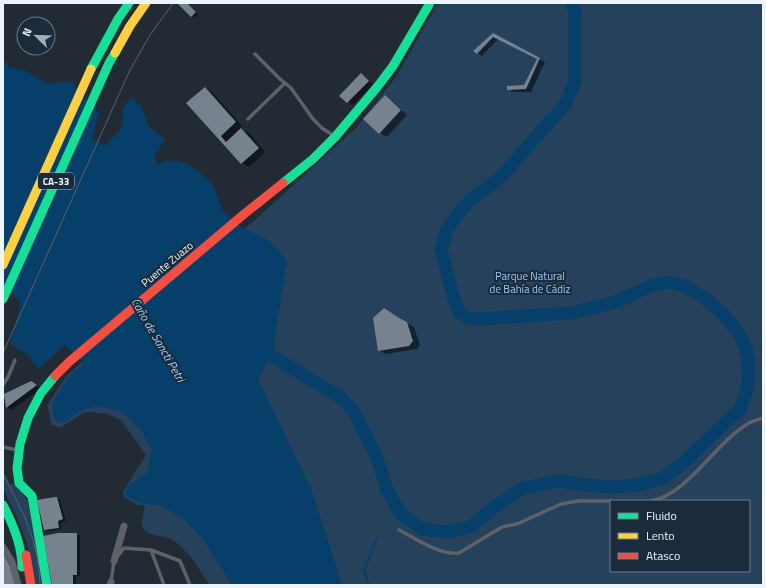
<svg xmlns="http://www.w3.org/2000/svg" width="766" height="588" viewBox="0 0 766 588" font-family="'Titillium Web',sans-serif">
  <rect width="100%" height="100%" fill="#222b34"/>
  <!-- green -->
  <g fill="#25415b" fill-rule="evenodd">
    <path d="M 438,3 L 763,3 L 763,585 L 209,585 C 200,570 187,548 171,539 C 164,535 147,537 143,528 C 140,523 144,512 145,506 L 137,505 L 124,497 L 123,492 L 146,455 L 121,420 L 108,414 L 92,412 L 83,413 L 60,428 L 52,425 L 47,405 L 68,374 L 255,220 L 357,127 L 396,77 ZM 611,501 L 749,501 L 749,571 L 611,571 Z"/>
    <path d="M 3,471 L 10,485 L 14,483 L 28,501 L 44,585 L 34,585 L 31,564 L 26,540 L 20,524 L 3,488 Z"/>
  </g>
  <!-- water -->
  <path fill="#063f6a" d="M 3,58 L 10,68 L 25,70 L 47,84 L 70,81 L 99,113 L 92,140 L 106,145 L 122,127 L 123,107 L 133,97 L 142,108 L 148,125 L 165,140 L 154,157 L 158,165 L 167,160 L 187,163 L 213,183 L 222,210 L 243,228 L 267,239 L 287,260 L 272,356 L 258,379 L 312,491 L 342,585 L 232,585 L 204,540 L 183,519 L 162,506 L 140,503 L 126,496 C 125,484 138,479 147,474 L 152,449 L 140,429 L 121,411 L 96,406 L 81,410 L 66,421 L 58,423 L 53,415 L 53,401 L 69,377 L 84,363 L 65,345 L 38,369 L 29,355 L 10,344 L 21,303 L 3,282 Z"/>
  <!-- shadow -->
  <g fill="#0007">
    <path d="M 180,3 L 188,3 L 198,14 L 195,18 Z"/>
    <path d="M 493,34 L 545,62 L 531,92 L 514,92 L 508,89 L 525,86 L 538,59 L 498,39 L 482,56 L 477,53 Z"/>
    <path d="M 361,75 L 373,84 L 353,105 L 341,96 Z"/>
    <path d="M 205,88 L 212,92 L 242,126 L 240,128 L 249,133 L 265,152 L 249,167 L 242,163 L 188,103 Z"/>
    <path d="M 385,97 L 392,101 L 407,115 L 387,137 L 380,133 Z"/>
    <path d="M 401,320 L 414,327 L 420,345 L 417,349 L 386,354 L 379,350 Z"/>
    <path d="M 36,385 L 41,389 L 11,410 L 7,407 Z"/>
    <path d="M 57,498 L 60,500 L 66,521 L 61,523 L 61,529 L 48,531 L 45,529 Z"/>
    <path d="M 58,534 L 77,534 L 80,536 L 80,576 L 76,576 L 76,585 L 53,585 Z"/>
  </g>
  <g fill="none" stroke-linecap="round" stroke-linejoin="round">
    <!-- stream -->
    <path stroke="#063f6a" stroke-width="2" d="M 369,585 L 364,571 L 377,537"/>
    <!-- river -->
    <path stroke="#063f6a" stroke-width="13" d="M 272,356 L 340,397 L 353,410 L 377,458 L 387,490 L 401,514 L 422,529 L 447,532 L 470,527 L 496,506 L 523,488 L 557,481 L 587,485 L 611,487 L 638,485 L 663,478 L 684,462 L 740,409 L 747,389 L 749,367 L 746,348 L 738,332 L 723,314 L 705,298 L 682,285 L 668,282 L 653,285 L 618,301 L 572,313 L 479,319 L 468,318 L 460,313 L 454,300 L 441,249 L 447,230 L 457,215 L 469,201 L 500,178 L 566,103 L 575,81 L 575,12 L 572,3"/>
  </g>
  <!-- building -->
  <g fill="#76828e">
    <path d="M 178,3 L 187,3 L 196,12 L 191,17 L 178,4 Z"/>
    <path d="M 493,33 L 540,58 L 526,89 L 507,90 L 507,86 L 524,85 L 537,59 L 493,37 L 477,54 L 473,51 Z"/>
    <path d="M 361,73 L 369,81 L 347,103 L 339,96 Z"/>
    <path d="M 205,87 L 236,122 L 221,136 L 226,142 L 241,128 L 259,148 L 241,164 L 186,103 Z"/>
    <path d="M 385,95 L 401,110 L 379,134 L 363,119 Z"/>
    <path d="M 384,308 L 399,318 L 407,322 L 413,341 L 409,346 L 378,351 L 373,318 Z"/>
    <path d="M 31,381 L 37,385 L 6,408 L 4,394 Z"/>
    <path d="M 55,497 L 57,497 L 63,519 L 58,521 L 59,528 L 44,530 L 37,500 Z"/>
    <path d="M 58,533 L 77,533 L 77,575 L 73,575 L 73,585 L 52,585 L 43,536 Z"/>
    <path d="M 3,553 L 13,572 L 15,585 L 4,585 L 3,580 Z"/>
  </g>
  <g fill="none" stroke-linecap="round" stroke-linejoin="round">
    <!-- lane -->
    <g stroke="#5e6267" stroke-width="3.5">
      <path d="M 255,54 L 280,79 L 291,88 L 313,119 L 322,128 L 334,136"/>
      <path d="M 248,119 L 285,83"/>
      <path d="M 3,385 L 8,377 L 15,360"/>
      <path d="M 3,447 L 17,450"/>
      <path d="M 651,501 C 687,495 716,442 749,423 C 753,421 758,420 763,418"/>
      <path d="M 399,530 C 415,538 440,556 459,553 L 502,527 L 517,524 L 561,504 L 578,501 L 611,501"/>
      <path d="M 151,550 L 164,585"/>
      <path d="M 111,582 L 114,561 L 124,548 L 151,550 L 180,561 L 190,585"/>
    </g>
    <!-- street -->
    <g stroke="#5e6267" stroke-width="7">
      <path d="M 3,547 L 12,562 L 18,585"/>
      <path d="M 114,561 L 124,526"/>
      <path d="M 110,585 L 111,582"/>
    </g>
    <!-- fast -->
    <g stroke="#16e098" stroke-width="9">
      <path d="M 91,69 L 118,19 L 129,3"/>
      <path d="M 283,183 L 313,159 L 335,137 L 378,86 L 393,66 L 430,3"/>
      <path d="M 3,299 L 109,63 L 115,53"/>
      <path d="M 3,505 C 13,524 22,545 22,567"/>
      <path d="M 47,585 L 32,496 L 19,483 L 17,468 L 20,444 L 28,418 L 41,393 L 55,376"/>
    </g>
    <!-- slow -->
    <g stroke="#ffcf43" stroke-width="9">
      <path d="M 115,53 L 130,26 L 146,3"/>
      <path d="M 3,265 L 91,69"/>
    </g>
    <!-- jam -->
    <g stroke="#f24e42" stroke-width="9">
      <path d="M 55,376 L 69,362 L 243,215 L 283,183"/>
      <path d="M 26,555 L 31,585"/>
    </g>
    <!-- tram -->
    <g stroke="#5d6269" stroke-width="1">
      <path d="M 3,353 L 129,72 L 150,35 L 173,3"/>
      <path d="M 3,474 C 24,514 38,539 40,585"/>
    </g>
  </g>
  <g text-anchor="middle" stroke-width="4" stroke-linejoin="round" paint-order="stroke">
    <!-- shield labels -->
    <rect fill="#1a2b3c" stroke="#adb8c4" stroke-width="1" x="38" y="173" width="36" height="16" rx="3"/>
    <g font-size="10" font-weight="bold" fill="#ecf5fe">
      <text x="56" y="185">CA-33</text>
    </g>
    <!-- street labels -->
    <g font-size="11" fill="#ecf5fe" stroke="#1a2b3c">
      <text transform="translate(167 264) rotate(-40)" y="4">Puente Zuazo</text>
    </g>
    <!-- park labels -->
    <g font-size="11" fill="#9dc8f3" stroke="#1a2b3c">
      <text x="530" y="280">Parque Natural<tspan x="530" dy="13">de Bahía de Cádiz</tspan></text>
    </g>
    <!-- water labels -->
    <g font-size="12" font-style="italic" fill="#a6d2fc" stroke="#1a2b3c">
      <text transform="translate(158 340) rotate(60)" y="4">Caño de Sancti Petri</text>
    </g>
  </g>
  <!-- border -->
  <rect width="766" height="588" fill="none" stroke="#ecf5fe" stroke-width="8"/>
  <!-- legend -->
  <rect x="610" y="500" width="140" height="72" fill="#1a2b3c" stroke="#6e7c8a"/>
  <rect x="618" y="513" width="20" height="6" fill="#16e098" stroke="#6e7c8a"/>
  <text x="646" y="520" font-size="12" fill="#ecf5fe">Fluido</text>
  <rect x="618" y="533" width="20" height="6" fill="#ffcf43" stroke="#6e7c8a"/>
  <text x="646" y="540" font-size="12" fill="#ecf5fe">Lento</text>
  <rect x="618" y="553" width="20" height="6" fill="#f24e42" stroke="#6e7c8a"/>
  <text x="646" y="560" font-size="12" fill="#ecf5fe">Atasco</text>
  <!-- north arrow -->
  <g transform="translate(36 36) rotate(293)"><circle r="19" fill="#1a2b3c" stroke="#6e7c8a"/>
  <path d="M0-3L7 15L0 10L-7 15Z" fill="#a5aeb7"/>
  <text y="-6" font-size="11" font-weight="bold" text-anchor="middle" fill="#ecf5fe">N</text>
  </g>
</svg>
